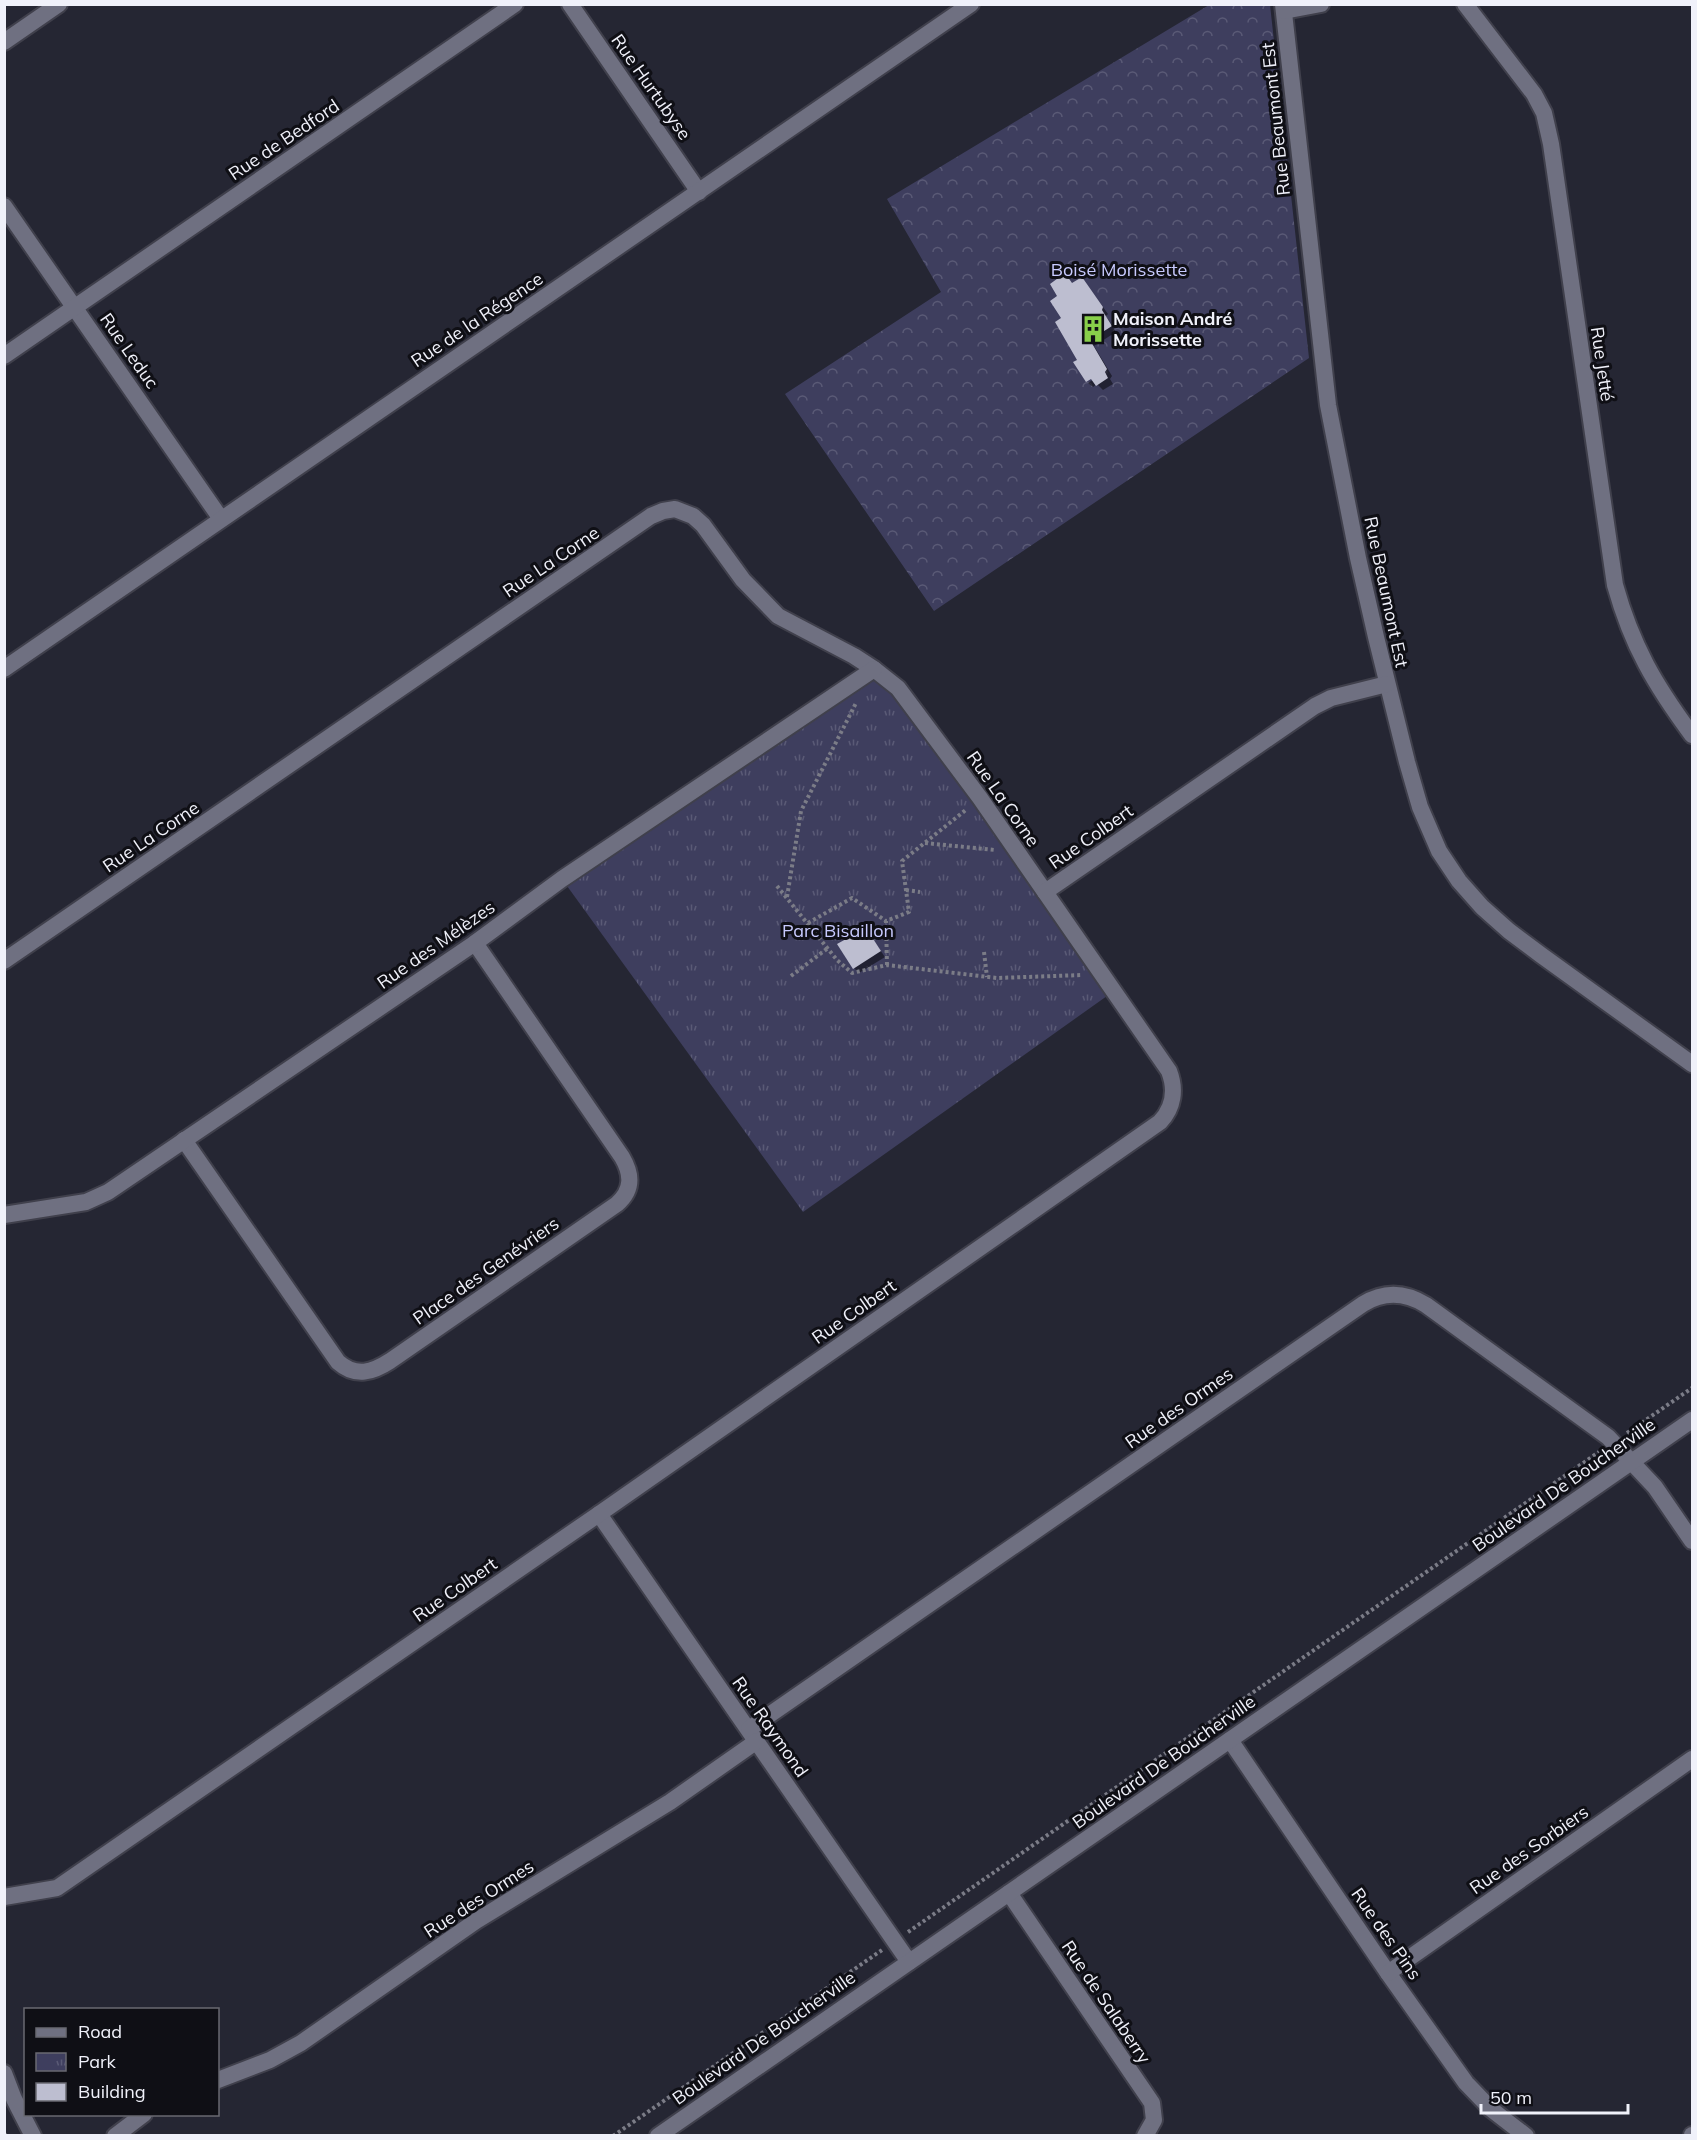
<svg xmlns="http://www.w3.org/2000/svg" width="1697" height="2140" viewBox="0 0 1697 2140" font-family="Mulish,sans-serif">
  <defs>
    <pattern id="forest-crowns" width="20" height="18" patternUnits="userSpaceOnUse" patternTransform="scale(1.5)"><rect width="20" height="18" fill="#3e3e5e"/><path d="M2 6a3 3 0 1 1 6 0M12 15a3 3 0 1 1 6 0" fill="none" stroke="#5a5a76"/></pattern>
    <pattern id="park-tufts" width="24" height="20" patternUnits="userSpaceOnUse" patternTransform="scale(1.5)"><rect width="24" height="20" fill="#3e3e5e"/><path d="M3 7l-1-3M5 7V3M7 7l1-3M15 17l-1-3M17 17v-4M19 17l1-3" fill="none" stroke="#5a5a76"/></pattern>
  </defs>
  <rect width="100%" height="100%" fill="#252633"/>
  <!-- forest -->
  <path fill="url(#forest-crowns)" d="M 1209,5 L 1270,5 L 1309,358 L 934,611 L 785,394 L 941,292 L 887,199 Z"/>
  <!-- park -->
  <path fill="url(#park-tufts)" d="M 874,669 L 1114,991 L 803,1212 L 562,879 Z"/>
  <!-- shadow -->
  <g fill="#0007">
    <path d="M 1082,278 L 1108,314 L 1106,316 L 1116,332 L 1094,346 L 1112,376 L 1110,379 L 1113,384 L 1103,390 L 1097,384 L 1093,387 L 1088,383 L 1099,376 L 1079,360 L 1073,285 Z"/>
    <path d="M 866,930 L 885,957 L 859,973 L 854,968 Z"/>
  </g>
  <!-- building -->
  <g fill="#bdbed0">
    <path d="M 1065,273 L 1072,283 L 1082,277 L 1103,307 L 1102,310 L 1112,326 L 1090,340 L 1107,369 L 1105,372 L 1108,378 L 1096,386 L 1091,379 L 1086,382 L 1073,362 L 1077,360 L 1055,322 L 1061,318 L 1050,301 L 1057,296 L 1050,284 Z"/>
    <path d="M 866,928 L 881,951 L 853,969 L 837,944 Z"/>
  </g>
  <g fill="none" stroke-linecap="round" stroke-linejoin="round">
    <defs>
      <g id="minor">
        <path d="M 570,4 L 699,192"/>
        <path d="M 1283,4 L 1328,405 L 1358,558 L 1376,637 L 1407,762 L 1420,807 L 1439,851 L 1459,881 L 1482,907 L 1509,931 L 1541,955 L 1692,1064"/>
        <path d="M 1465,4 L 1534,94 L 1544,113 L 1551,144 L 1615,585 C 1632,646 1655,685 1692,735"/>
        <path d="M 1284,11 L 1321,4"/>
        <path d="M 4,42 L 59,4"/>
        <path d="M 4,206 L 221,519"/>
        <path d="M 4,356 L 515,4"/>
        <path d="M 4,669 L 971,4"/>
        <path d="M 4,961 L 651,516 L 663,511 L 675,509 L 693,516 L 703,525 L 743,580 L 778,616 L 854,656 L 874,669 L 898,688 L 980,798 L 1045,892"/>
        <path d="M 184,1140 L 338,1362 C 356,1378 373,1372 390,1361 L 617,1204 C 633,1190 632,1174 622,1157 L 475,943"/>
        <path d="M 4,1215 L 86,1202 L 108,1192 L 475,943 L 562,879 L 874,669"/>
        <path d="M 599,1514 L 909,1962"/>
        <path d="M 749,1729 L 1363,1304 C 1384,1291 1405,1292 1426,1305 L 1608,1437 L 1655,1487 L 1692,1541"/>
        <path d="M 1230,1740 L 1388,1973 L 1466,2083 L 1491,2109 L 1526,2136"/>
        <path d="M 1009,1893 L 1152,2103 L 1154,2120 L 1145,2136"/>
        <path d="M 4,1897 L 57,1888 L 599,1514 L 1160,1122 C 1174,1107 1176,1089 1169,1071 L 1045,892 L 1315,706 L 1331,698 L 1387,684"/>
        <path d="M 1388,1973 L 1692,1759"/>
        <path d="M 4,2073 L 14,2099 L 33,2136"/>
        <path d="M 218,2080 L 270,2060 L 301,2043 L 476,1921 L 670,1802 L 757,1741"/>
        <path d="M 115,2136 L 144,2114"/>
        <path d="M 1692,2136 L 1692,2135"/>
      </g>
      <path id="tertiary" d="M 658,2136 L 1692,1420"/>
    </defs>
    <!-- minor casing -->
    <use href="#minor" stroke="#40404c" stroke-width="20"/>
    <!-- tertiary casing -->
    <use href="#tertiary" stroke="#40404c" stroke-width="20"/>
    <!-- path -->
    <g stroke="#7b7c87" stroke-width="4" stroke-dasharray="3 3" stroke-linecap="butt">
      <path d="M 925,843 L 995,850"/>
      <path d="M 777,886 L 837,960 L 852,973 L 887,965 L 997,978 L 1083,975"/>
      <path d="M 906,890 L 920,892"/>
      <path d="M 787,897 L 801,811 L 856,703"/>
      <path d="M 808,923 L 852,898 L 886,921"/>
      <path d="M 984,952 L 987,977"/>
      <path d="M 887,965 L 886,921 L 909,912 L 902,861 L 967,809"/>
      <path d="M 791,976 L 828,948"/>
      <path d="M 1627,1433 L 1692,1388"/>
      <path d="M 908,1932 L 1599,1452"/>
      <path d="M 4,2133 L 6,2136"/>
      <path d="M 613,2136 L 882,1950"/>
    </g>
    <!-- minor -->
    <use href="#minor" stroke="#6f7081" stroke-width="16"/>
    <!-- tertiary -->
    <use href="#tertiary" stroke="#6f7081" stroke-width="16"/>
  </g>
  <!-- icons -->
  <defs>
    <symbol id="building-bare" viewBox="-9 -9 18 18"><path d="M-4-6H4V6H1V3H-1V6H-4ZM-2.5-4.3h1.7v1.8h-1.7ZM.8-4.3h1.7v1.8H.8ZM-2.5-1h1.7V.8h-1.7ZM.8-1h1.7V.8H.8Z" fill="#88cf4a" stroke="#0f0f15" stroke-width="2.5" paint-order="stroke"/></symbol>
  </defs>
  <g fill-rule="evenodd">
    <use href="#building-bare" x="1074" y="310" width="38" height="38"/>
  </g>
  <g text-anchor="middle" stroke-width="6" stroke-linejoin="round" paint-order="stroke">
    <!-- street labels -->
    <g font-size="18" fill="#f0f1fa" stroke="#0f0f15">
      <text transform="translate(651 87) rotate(55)" y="6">Rue Hurtubyse</text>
      <text transform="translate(1276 119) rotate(-96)" y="6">Rue Beaumont Est</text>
      <text transform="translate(284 140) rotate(-34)" y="6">Rue de Bedford</text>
      <text transform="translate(477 320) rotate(-34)" y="6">Rue de la Régence</text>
      <text transform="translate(129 351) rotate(55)" y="6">Rue Leduc</text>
      <text transform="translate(1602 364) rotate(82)" y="6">Rue Jetté</text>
      <text transform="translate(551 562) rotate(-34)" y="6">Rue La Corne</text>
      <text transform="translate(1386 592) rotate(78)" y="6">Rue Beaumont Est</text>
      <text transform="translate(1003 799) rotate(55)" y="6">Rue La Corne</text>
      <text transform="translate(151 837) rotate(-34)" y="6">Rue La Corne</text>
      <text transform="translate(1091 837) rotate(-35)" y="6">Rue Colbert</text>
      <text transform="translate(436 945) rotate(-35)" y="6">Rue des Mélèzes</text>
      <text transform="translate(486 1271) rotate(-35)" y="6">Place des Genévriers</text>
      <text transform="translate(854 1312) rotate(-35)" y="6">Rue Colbert</text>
      <text transform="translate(1179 1408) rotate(-35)" y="6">Rue des Ormes</text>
      <text transform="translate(1564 1485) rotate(-35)" y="6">Boulevard De Boucherville</text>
      <text transform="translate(455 1590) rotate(-35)" y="6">Rue Colbert</text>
      <text transform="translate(770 1727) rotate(55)" y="6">Rue Raymond</text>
      <text transform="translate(1164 1762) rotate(-35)" y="6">Boulevard De Boucherville</text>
      <text transform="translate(1529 1850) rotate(-35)" y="6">Rue des Sorbiers</text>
      <text transform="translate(479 1899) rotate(-33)" y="6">Rue des Ormes</text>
      <text transform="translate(1386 1934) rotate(55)" y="6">Rue des Pins</text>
      <text transform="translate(1106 2002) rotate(56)" y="6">Rue de Salaberry</text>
      <text transform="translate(764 2038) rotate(-35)" y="6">Boulevard De Boucherville</text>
    </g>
    <!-- park labels -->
    <g font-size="18" fill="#c8cafe" stroke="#0f0f15">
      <text x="1119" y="276">Boisé Morissette</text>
      <text x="838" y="937">Parc Bisaillon</text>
    </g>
    <!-- poi labels -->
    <g font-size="18" font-weight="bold" fill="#f0f1fa" stroke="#0f0f15" text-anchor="start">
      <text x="1113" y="325">Maison André<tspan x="1113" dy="21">Morissette</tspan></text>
    </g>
  </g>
  <!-- border -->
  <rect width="1697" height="2140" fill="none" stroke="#f0f1fa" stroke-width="12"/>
  <!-- legend -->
  <rect x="24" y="2008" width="195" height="108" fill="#0f0f15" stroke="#696971" stroke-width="1.5"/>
  <rect x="36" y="2028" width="30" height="9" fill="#6f7081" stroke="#696971" stroke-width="1.5"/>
  <text x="78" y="2038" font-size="18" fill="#f0f1fa">Road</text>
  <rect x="36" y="2053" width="30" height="18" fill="url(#park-tufts)" stroke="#696971" stroke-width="1.5"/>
  <text x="78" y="2068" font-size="18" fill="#f0f1fa">Park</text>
  <rect x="36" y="2083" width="30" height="18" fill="#bdbed0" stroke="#696971" stroke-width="1.5"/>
  <text x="78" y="2098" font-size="18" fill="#f0f1fa">Building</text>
  <!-- scale -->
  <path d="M1481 2104v9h147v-9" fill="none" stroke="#f0f1fa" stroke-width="3"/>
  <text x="1490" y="2104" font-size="18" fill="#f0f1fa" stroke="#0f0f15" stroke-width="4.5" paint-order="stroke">50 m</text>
</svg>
